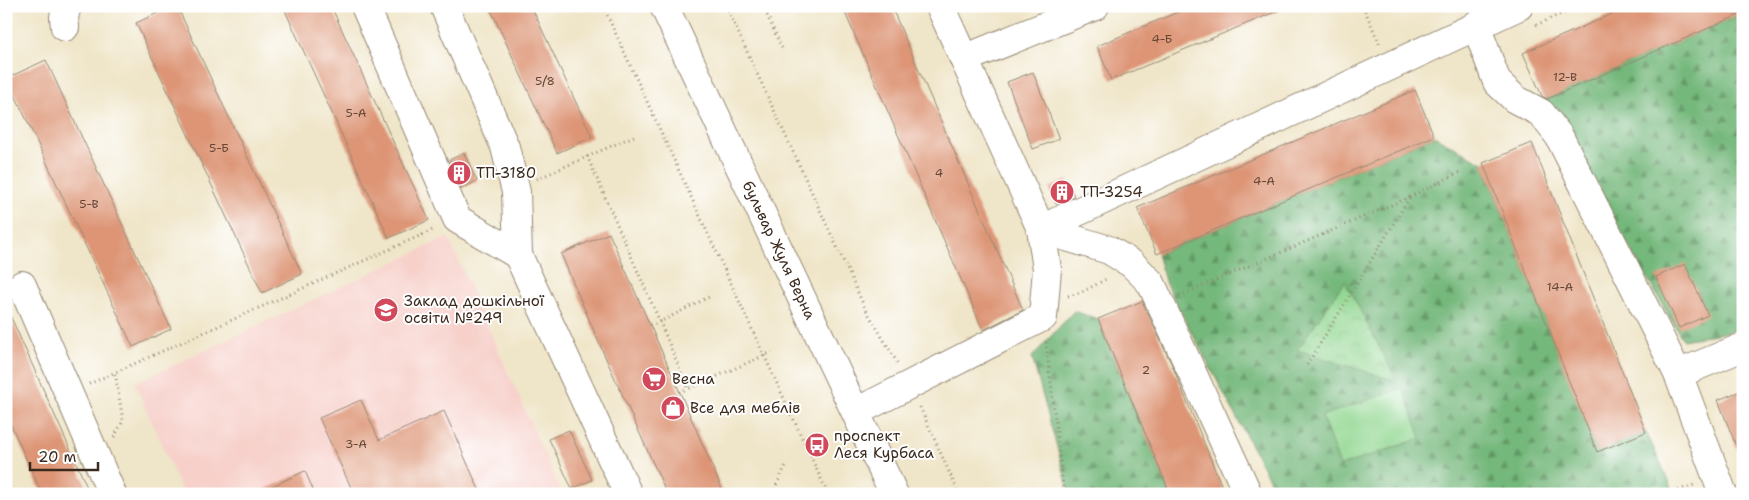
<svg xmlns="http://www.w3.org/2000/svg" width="1749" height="500" viewBox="0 0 1749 500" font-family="'Shantell Sans',sans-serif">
  <defs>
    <pattern id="forest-firs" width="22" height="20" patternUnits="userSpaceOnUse" patternTransform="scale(1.25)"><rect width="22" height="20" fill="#75b87b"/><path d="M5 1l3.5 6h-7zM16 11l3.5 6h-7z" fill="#619664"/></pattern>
    <pattern id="park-crowns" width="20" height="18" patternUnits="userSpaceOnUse" patternTransform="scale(1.25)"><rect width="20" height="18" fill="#92d791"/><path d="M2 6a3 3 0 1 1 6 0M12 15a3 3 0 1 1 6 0" fill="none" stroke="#7fb97d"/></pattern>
  </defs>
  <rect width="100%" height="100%" fill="#fff"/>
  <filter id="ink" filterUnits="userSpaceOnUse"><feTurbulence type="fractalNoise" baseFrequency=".02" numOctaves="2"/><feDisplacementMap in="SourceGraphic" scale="10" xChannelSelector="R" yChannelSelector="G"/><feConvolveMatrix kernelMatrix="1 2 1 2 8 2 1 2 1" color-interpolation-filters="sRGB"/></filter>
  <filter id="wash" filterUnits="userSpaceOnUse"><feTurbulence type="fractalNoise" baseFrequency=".0096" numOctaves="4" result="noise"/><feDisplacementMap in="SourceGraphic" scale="20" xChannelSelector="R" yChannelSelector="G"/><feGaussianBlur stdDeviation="1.12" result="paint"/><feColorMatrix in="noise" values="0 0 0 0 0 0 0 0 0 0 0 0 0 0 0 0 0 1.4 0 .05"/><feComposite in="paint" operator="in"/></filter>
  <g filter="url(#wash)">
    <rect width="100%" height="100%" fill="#efe5c8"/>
    <!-- built -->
    <path fill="#f7d0ca" d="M 448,237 L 562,494 L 183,494 L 135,383 Z"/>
    <!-- forest -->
    <g fill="url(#forest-firs)" stroke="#58714c">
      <path d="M 1743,13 L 1743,329 L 1683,340 L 1544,100 Z"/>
      <path d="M 1434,136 L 1483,163 L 1597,451 L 1646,432 L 1675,494 L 1369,494 L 1365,492 L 1345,494 L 1277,494 L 1166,284 L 1157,254 Z"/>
      <path d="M 1074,311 L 1098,319 L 1170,494 L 1070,494 L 1032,357 Z"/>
    </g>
    <!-- park -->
    <path fill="url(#park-crowns)" stroke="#668058" d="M 1345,281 L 1397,381 L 1297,350 Z"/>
    <!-- pitch -->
    <path fill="#92d791" stroke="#668058" d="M 1403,388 L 1421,438 L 1340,466 L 1322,416 Z"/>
    <g id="blocks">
      <!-- building -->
      <g fill="#dd9576">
        <path d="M 173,6 L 177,6 L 302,274 L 262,293 L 136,23 Z"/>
        <path d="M 283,6 L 331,6 L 429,220 L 389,238 Z"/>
        <path d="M 489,6 L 531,6 L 592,137 L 557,153 Z"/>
        <path d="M 842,6 L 891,6 L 1023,310 L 983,330 Z"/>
        <path d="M 1192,6 L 1287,7 L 1111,80 L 1097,46 Z"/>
        <path d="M 1630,6 L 1743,6 L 1743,13 L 1547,99 L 1542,96 L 1523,53 Z"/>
        <path d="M 46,60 L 171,329 L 133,347 L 7,78 Z"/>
        <path d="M 1033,72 L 1059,139 L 1033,149 L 1007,82 Z"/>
        <path d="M 1415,90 L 1434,136 L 1157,254 L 1137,208 Z"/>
        <path d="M 1532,143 L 1646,432 L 1597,452 L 1483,163 Z"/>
        <path d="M 464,153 L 477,181 L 461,189 L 449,160 Z"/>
        <path d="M 1067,180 L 1074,196 L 1056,204 L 1049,188 Z"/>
        <path d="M 609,233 L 682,397 L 724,494 L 667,494 L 599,343 L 561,254 Z"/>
        <path d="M 1685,264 L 1708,315 L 1679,328 L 1656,277 Z"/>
        <path d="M 1142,301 L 1172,365 L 1225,494 L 1170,494 L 1098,319 Z"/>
        <path d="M 6,306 L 90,494 L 42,494 L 6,414 Z"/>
        <path d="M 1743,390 L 1743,461 L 1742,461 L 1718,400 Z"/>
        <path d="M 361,400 L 379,440 L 444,411 L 481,494 L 354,494 L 319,418 Z"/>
        <path d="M 569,430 L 592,480 L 572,489 L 549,439 Z"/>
        <path d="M 305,471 L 315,494 L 255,494 Z"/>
      </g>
    </g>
  </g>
  <g filter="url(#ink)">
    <use href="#blocks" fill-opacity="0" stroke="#958873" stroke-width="1"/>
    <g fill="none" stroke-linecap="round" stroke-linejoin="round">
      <defs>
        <g id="minor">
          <path d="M 365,6 L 457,219 L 518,255"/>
          <path d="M 444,6 L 505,147 L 516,192 L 518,255 L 628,494"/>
          <path id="s1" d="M 664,6 L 894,494"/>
          <path d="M 1476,25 L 1497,82 L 1515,99 L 1541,113 L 1559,136 L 1678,374 L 1723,494"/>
          <path d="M 65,27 L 64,17 L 67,6"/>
          <path d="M 964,59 L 1095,6"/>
          <path d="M 1041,229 L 1519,6"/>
          <path d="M 1041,229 L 1109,250 L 1132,264 L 1151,283 L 1248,494"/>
          <path d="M 22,285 L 112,494"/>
          <path d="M 1678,374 L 1743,347"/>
          <path d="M 856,412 L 1043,317 L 1047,269 L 1041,229 L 940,6"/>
        </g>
      </defs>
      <!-- minor casing -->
      <use href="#minor" stroke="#958873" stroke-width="30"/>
      <!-- path -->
      <g stroke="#958873" stroke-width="3" stroke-dasharray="1 4" stroke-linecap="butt">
        <path d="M 603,6 L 828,494"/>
        <path d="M 726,6 L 865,308 L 898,364"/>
        <path d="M 763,6 L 783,51"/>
        <path d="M 1363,6 L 1380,45"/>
        <path d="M 1536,25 L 1579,6"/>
        <path d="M 587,156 L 660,322 L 709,297"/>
        <path d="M 537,179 L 634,136"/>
        <path d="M 1184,294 L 1410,197 L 1460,172"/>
        <path d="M 1068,296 L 1082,292 L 1108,278"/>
        <path d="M 650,326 L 660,322 L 688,389 L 772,352"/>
        <path d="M 1046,342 L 1064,494"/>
        <path d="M 1307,365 L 1410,197"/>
        <path d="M 89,384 L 435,229"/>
        <path d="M 679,392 L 688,389"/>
        <path d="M 920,407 L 959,494"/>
        <path d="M 114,437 L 123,421 L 115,372"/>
        <path d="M 6,477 L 12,494"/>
        <path d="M 772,494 L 787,463"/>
        <path d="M 1669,494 L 1694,485"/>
      </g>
      <!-- minor -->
      <use href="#minor" stroke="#fff" stroke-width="28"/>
    </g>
  </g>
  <!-- icons -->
  <defs>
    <symbol id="building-disc" viewBox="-11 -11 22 22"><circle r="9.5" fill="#d1495b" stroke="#fff"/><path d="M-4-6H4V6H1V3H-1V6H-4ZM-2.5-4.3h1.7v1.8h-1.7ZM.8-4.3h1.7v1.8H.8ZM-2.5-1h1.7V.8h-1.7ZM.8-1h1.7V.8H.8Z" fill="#fff"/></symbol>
    <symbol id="school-disc" viewBox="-11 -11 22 22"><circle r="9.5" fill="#d1495b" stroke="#fff"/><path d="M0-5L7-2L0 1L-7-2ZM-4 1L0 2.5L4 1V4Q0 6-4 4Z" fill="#fff"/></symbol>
    <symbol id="supermarket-disc" viewBox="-11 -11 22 22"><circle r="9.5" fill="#d1495b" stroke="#fff"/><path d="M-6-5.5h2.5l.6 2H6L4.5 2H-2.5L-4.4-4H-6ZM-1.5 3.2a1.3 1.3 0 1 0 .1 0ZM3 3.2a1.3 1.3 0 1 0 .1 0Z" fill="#fff"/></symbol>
    <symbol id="shop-disc" viewBox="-11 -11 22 22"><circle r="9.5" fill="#d1495b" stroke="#fff"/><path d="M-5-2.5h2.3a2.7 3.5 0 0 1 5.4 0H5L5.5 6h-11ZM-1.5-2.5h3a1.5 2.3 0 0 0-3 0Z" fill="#fff"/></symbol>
    <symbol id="bus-disc" viewBox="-11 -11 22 22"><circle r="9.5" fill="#d1495b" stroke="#fff"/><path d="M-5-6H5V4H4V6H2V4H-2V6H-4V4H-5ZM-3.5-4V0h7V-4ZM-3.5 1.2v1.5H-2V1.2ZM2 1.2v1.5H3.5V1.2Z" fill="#fff"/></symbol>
  </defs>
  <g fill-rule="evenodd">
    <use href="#building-disc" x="445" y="159" width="28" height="28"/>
    <use href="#building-disc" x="1048" y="178" width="28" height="28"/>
    <use href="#school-disc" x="372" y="296" width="28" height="28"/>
    <use href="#supermarket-disc" x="640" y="365" width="28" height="28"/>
    <use href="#shop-disc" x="659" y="394" width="28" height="28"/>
    <use href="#bus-disc" x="803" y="431" width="28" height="28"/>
  </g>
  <g text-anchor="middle" stroke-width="4" stroke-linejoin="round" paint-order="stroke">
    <!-- number labels -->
    <g font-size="12" fill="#644534">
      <text x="1162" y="43">4-Б</text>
      <text x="1565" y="81">12-В</text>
      <text x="545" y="85">5/8</text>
      <text x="356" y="117">5-А</text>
      <text x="219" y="152">5-Б</text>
      <text x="939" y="177">4</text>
      <text x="1264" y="185">4-А</text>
      <text x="89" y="208">5-В</text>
      <text x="1560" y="291">14-А</text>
      <text x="1146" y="374">2</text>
      <text x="356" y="448">3-А</text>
    </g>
    <!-- poi labels -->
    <g font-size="15" fill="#3b2a1e" stroke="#fff" text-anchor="start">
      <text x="476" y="178">ТП-3180</text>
      <text x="1080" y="197">ТП-3254</text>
      <text x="404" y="306">Заклад дошкільної<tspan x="404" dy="17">освіти №249</tspan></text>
      <text x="672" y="384">Весна</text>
      <text x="690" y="413">Все для меблів</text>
      <text x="834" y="441">проспект<tspan x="834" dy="17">Леся Курбаса</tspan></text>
    </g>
    <!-- street labels -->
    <g font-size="15" fill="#3b2a1e" stroke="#fff">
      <text dy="5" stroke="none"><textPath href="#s1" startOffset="270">бульвар Жуля Верна</textPath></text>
    </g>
  </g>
  <!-- margin -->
  <rect width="1749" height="500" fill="none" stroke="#fff" stroke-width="25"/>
  <!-- scale -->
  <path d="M30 462v8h68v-8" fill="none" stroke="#3b2a1e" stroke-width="2.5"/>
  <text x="38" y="462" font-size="15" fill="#3b2a1e" stroke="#ffffff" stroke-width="4" paint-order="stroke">20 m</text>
</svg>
